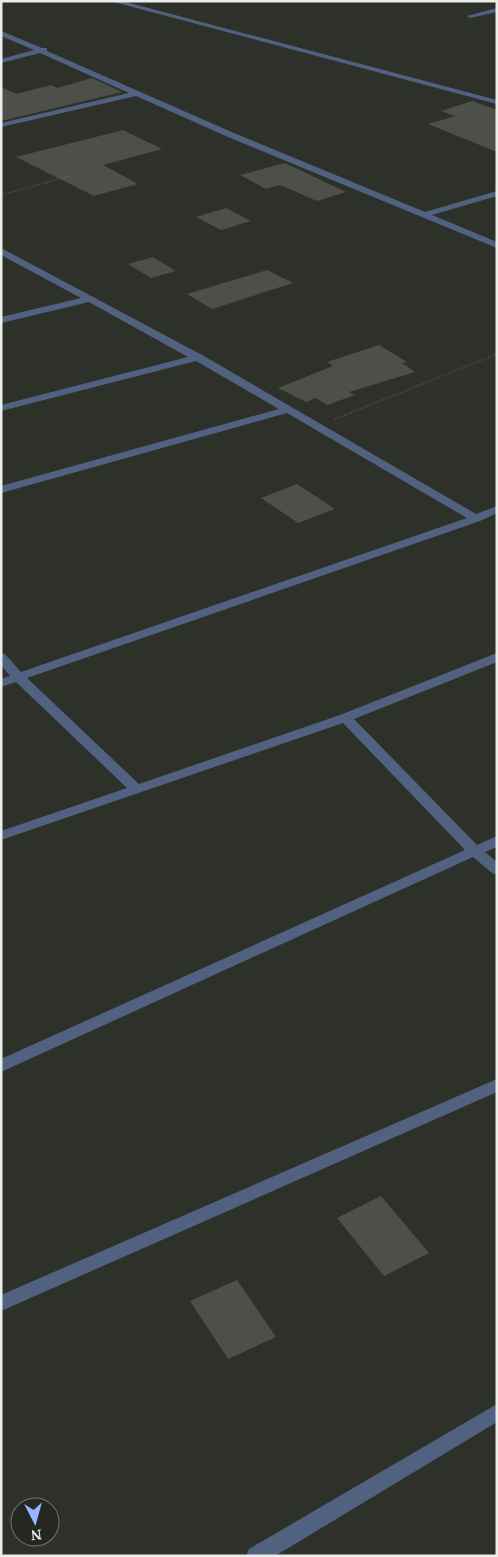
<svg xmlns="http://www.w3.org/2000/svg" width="498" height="1557" viewBox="0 0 498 1557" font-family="'PT Serif',serif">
  <rect width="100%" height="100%" fill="#2e312a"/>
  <!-- building -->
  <g fill="#4c5048">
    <path d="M 92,78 L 122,92 L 1,121 L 1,87 L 16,94 L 51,85 L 57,88 Z"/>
    <path d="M 472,101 L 497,110 L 497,152 L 428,124 L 455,116 L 441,111 Z"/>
    <path d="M 123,130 L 162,149 L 103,165 L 138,184 L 108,192 L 94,196 L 16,157 Z"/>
    <path d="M 285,163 L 346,192 L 317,201 L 280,185 L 266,189 L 240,175 Z"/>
    <path d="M 226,208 L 251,221 L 221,230 L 196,217 Z"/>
    <path d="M 153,257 L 176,271 L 151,278 L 128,264 Z"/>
    <path d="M 267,270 L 293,283 L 212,309 L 187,294 Z"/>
    <path d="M 379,345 L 407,362 L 402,363 L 415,372 L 349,392 L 355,395 L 327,405 L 316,398 L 306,402 L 278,388 L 333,366 L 327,362 Z"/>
    <path d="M 297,484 L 335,509 L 298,523 L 261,498 Z"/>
    <path d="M 381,1196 L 429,1253 L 384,1276 L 337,1218 Z"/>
    <path d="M 237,1280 L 276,1337 L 228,1359 L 190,1301 Z"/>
  </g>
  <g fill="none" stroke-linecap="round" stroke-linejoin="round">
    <!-- path -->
    <g stroke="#6b6e68" stroke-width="2" stroke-dasharray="0.5 2" stroke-linecap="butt">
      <path d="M 1,195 L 74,175"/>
      <path d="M 335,419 L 497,354"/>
    </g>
    <!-- minor -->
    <g fill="#516180" fill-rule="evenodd">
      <path d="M 110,1 L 122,1 L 497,100 L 497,104 Z"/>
      <path d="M 497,8 L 497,12 L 470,18 L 467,16 Z"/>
      <path d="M 1,31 L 42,48 L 47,48 L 47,51 L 234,133 L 425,212 L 497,191 L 497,196 L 432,215 L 497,242 L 497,248 L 228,137 L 136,96 L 1,127 L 1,123 L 129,93 L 40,53 L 1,63 L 1,59 L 34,50 L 1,36 Z"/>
      <path d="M 1,248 L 202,355 L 476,514 L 497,506 L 497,513 L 480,521 L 27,678 L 139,784 L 340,715 L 497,653 L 497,662 L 354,719 L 477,845 L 497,836 L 497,847 L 485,852 L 497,862 L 497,875 L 492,873 L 473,857 L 1,1072 L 1,1059 L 465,850 L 343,723 L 1,840 L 1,831 L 127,788 L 16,682 L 1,687 L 1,679 L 10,676 L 1,665 L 1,653 L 5,654 L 21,672 L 467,518 L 287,413 L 1,493 L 1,486 L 279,409 L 196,361 L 1,411 L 1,405 L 188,357 L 89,302 L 1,323 L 1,317 L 81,298 L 1,255 Z"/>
      <path d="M 497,1079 L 497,1092 L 1,1311 L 1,1295 Z"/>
      <path d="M 497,1404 L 497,1422 L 275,1556 L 246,1556 L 249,1549 Z"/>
    </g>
  </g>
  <!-- border -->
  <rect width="498" height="1557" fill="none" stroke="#eaede8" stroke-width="5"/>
  <!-- north arrow -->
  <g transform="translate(35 1522) rotate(174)"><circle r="24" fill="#242821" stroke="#737771"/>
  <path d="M0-4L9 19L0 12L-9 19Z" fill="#95b6fd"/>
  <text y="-8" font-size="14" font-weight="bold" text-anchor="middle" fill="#eaede8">N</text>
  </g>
</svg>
